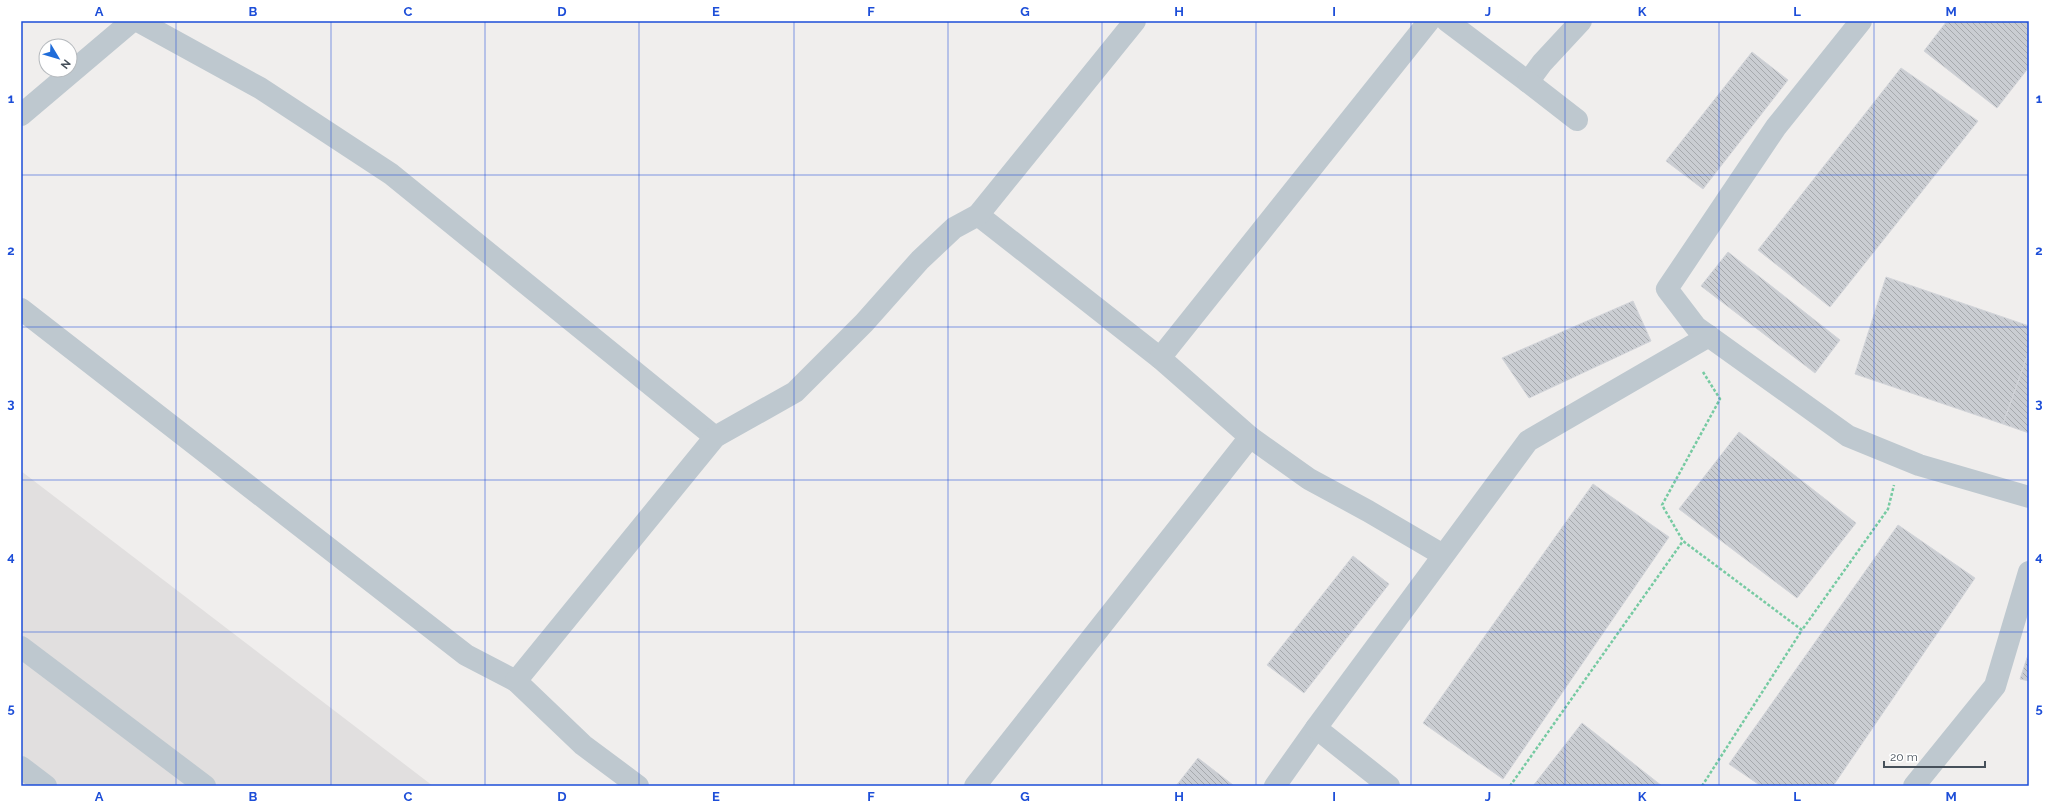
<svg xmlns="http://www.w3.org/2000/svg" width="2050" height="807" viewBox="0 0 2050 807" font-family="Raleway,sans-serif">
  <defs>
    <pattern id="building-back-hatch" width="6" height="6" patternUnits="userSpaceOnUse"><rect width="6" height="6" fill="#cacdd2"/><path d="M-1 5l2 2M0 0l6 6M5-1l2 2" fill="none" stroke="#a6a9ad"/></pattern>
  </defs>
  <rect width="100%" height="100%" fill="#f0eeed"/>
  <!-- education -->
  <path fill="#e1dfdf" d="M 21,471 L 433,786 L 21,786 Z"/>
  <!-- building -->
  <g fill="url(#building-back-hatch)" stroke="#d2d4d9">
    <path d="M 1947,21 L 2029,21 L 2029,67 L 1997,108 L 1924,51 Z"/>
    <path d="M 1752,52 L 1788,80 L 1703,189 L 1666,161 Z"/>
    <path d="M 1901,68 L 1978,121 L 1830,307 L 1758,250 Z"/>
    <path d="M 1728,252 L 1840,340 L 1815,373 L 1701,286 Z"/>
    <path d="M 1886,277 L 2029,326 L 2029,351 L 2003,424 L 1855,374 Z"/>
    <path d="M 1633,301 L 1651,341 L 1529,398 L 1502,358 Z"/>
    <path d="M 2029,351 L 2029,433 L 2003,424 Z"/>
    <path d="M 1739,432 L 1856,523 L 1797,598 L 1679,509 Z"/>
    <path d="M 1593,484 L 1669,537 L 1503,779 L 1423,723 Z"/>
    <path d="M 1898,525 L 1975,578 L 1833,786 L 1761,786 L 1729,764 Z"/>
    <path d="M 1353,556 L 1389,584 L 1304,693 L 1267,665 Z"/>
    <path d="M 2029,652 L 2029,681 L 2020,679 Z"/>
    <path d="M 1582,723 L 1662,786 L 1533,786 Z"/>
    <path d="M 1198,758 L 1233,785 L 1232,786 L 1176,786 Z"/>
  </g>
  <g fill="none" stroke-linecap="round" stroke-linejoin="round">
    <!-- path -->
    <g stroke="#76caa2" stroke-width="2.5" stroke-dasharray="3 2" stroke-linecap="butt">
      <path d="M 1703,372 L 1720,399 L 1662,505 L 1683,541 L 1802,630 L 1888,509 L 1894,485"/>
      <path d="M 1510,786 L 1683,541"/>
      <path d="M 1702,786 L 1802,630"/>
    </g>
    <!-- minor -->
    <g stroke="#bec8cf" stroke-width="22">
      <path d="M 138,21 L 260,88 L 391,174 L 715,437"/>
      <path d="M 1447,21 L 1528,82 L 1542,63 L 1581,21"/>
      <path d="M 1861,21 L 1776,127 L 1667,289 L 1696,327 L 1848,436 L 1919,465 L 2029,497"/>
      <path d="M 1528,82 L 1577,120"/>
      <path d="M 21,115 L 132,21"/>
      <path d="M 978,215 L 1160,358"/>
      <path d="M 21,309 L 466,655 L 516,681"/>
      <path d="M 1250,437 L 1309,479 L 1368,511 L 1443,555"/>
      <path d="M 21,647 L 205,786"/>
      <path d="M 21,767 L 46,786"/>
      <path d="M 638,786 L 583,745 L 516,681 L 715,437 L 795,392 L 864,323 L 920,260 L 954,228 L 978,215 L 1135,21"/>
      <path d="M 975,786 L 1250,437 L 1160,358 L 1429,21"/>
      <path d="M 1275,786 L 1316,728"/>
      <path d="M 1389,786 L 1316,728 L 1528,441 L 1709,336"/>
      <path d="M 1914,786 L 1995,686 L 2029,572"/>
    </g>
  </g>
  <!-- grid -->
  <path fill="none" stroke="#1d4ed8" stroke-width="1" stroke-opacity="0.55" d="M 176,21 L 176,786M 331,21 L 331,786M 485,21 L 485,786M 639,21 L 639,786M 794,21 L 794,786M 948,21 L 948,786M 1102,21 L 1102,786M 1256,21 L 1256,786M 1411,21 L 1411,786M 1565,21 L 1565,786M 1719,21 L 1719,786M 1874,21 L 1874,786M 21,175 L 2029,175M 21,327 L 2029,327M 21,480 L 2029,480M 21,632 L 2029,632"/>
  <!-- border -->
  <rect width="2050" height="807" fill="none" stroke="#ffffff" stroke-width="44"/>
  <!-- north arrow -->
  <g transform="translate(58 58) rotate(128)"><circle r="19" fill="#ffffff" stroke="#b5b9bd"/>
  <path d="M0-3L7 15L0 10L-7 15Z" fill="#1f6cd9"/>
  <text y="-6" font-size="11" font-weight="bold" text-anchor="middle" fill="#46505a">N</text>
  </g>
  <!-- scale -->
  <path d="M1884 761v6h101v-6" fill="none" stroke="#46505a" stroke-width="2"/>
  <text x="1890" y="761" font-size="12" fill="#46505a" stroke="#ffffff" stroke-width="3" paint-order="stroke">20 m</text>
  <rect x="22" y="22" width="2006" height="763" fill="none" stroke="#1d4ed8" stroke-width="1.5"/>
  <g font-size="13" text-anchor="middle" font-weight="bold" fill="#1d4ed8">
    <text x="99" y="16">A</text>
    <text x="253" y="16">B</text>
    <text x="408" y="16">C</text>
    <text x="562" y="16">D</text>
    <text x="716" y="16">E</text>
    <text x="871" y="16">F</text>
    <text x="1025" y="16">G</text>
    <text x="1179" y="16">H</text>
    <text x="1334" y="16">I</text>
    <text x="1488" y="16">J</text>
    <text x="1642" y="16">K</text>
    <text x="1797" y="16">L</text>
    <text x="1951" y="16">M</text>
    <text x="11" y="103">1</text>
    <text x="2039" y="103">1</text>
    <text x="11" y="255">2</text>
    <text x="2039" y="255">2</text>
    <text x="11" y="408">3</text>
    <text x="2039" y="408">3</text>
    <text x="11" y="561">4</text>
    <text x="2039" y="561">4</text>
    <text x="11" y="713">5</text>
    <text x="2039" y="713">5</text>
    <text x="99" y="801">A</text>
    <text x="253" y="801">B</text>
    <text x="408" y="801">C</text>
    <text x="562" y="801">D</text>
    <text x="716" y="801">E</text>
    <text x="871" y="801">F</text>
    <text x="1025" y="801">G</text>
    <text x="1179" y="801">H</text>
    <text x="1334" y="801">I</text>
    <text x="1488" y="801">J</text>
    <text x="1642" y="801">K</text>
    <text x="1797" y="801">L</text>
    <text x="1951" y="801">M</text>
  </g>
</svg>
